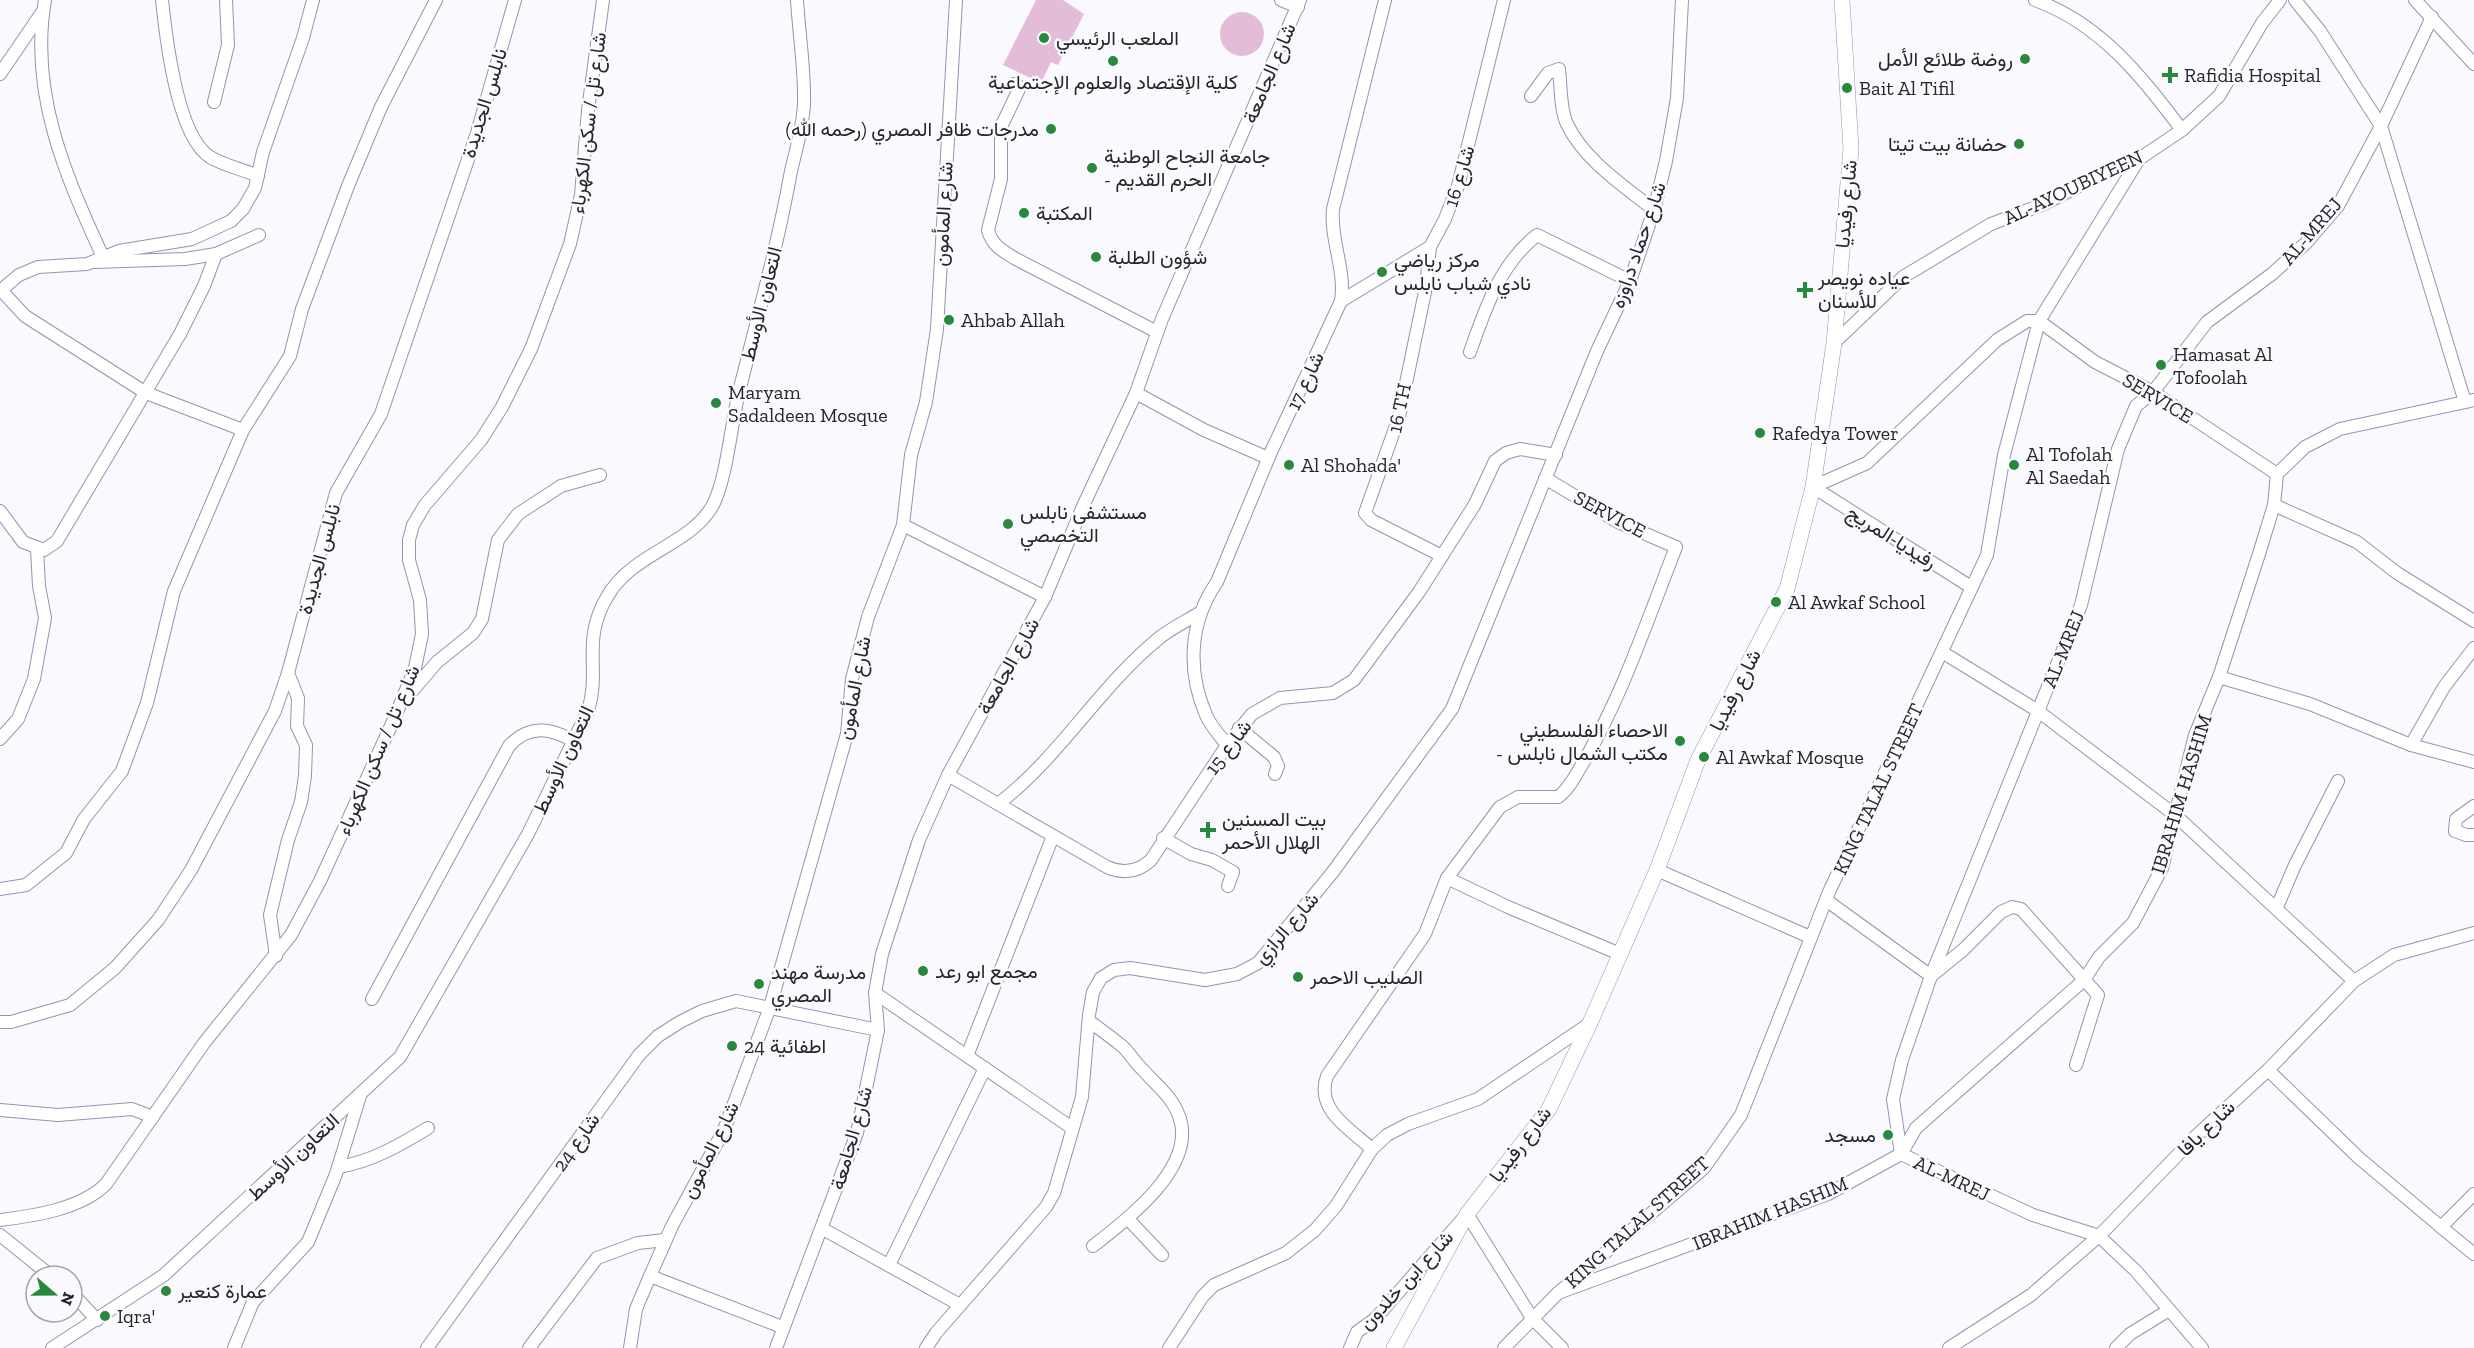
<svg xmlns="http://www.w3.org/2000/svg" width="2474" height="1348" viewBox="0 0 2474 1348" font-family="'Zilla Slab',Vazirmatn,serif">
  <rect width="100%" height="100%" fill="#f9f9ff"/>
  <!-- green -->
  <g fill="#e3bdd8">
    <path d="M 1036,0 L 1063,0 L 1084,14 L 1058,65 L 1051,62 L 1041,83 L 1003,65 Z"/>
    <circle cx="1242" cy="34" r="22"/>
  </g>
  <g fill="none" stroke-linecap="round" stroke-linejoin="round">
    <defs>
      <g id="minor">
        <path d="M 45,0 C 29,92 65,175 103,257"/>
        <path d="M 162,0 C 166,38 177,136 210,157 C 225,166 242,169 258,176"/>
        <path d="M 1281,0 L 1298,7"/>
        <path d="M 2035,0 C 2101,24 2141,76 2182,130"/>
        <path d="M 2295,0 L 2320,31 L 2381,126 L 2465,402"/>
        <path d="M 2415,0 L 2474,64"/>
        <path d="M 0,74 L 43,11"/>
        <path d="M 1014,84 L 1020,87 L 1001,127 L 1001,179 L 988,230 C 992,246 1003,251 1016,259 L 1157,332"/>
        <path d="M 1531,96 L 1548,73 L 1559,69 C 1561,85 1560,110 1567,124 C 1584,160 1624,186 1654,210"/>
        <path d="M 214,102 L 228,45 L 226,0"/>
        <path d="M 1430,247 L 1426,287 L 1399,417 L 1365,513 L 1371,520 L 1442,556"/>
        <path d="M 95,262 L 185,259 L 216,254 L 259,235"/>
        <path d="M 1,290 L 25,316 L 146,393 L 243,430"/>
        <path d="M 0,291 L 19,275 L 38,267 L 87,264 L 119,251 L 192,239 L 231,221 L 243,209 L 255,188 L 263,152 L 303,38 L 313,0"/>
        <path d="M 1341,301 L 1430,247 L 1445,219 L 1458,186 L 1504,0"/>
        <path d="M 1834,343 L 1903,277 L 1991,224 L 2044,204 L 2106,172 L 2139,159 L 2182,130 L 2219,96 L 2262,23 L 2280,0"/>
        <path d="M 1470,352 C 1485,309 1500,264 1537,235 L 1630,281"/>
        <path d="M 1136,393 L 1204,430 L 1268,458"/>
        <path d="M 1813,487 L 1867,463 L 1997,340 L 2027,321 L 2039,321 L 2095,362 L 2153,392 L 2277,474"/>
        <path d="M 1813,487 L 1971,587"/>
        <path d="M 2274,505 L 2357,542 L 2397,573 L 2474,621"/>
        <path d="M 0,511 L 23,542 L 44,550 L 57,541 L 180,334 L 204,286 L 216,254"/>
        <path d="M 903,525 L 1045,597"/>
        <path d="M 1942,652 L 2038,711 L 2175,815 L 2354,981"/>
        <path d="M 2219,677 L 2310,704 L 2411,745 L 2474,762"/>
        <path d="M 408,696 L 437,662 L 473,633 L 482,619 L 498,540 L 518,514 L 561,486 L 600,475"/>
        <path d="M 1239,728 L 1274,757 L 1278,766 L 1275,774"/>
        <path d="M 0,739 L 18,719 L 34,679 L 45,618 L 39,586 L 37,549"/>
        <path d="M 1227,745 C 1220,736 1210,725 1206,715 C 1187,671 1189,622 1217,582 L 1271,452 L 1341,301 C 1346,270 1330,240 1333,209 L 1385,0"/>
        <path d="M 2411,745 L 2444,687 L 2474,648"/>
        <path d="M 948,775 L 1107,867 C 1123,874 1138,872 1151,860 L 1227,745 L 1252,714 L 1280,698 L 1333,693 L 1354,680 L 1419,592 L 1475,504 L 1495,461 L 1506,453 L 1520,449 L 1556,455"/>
        <path d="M 998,804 C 1059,758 1099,687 1158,639 C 1171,628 1187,621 1201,612"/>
        <path d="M 2474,806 L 2456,819 L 2455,831 L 2466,835 L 2474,835"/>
        <path d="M 1163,838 L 1191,854 L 1212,860 L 1233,872 L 1228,886"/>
        <path d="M 1657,870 L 1810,937"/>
        <path d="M 1447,878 L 1508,907 L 1620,954"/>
        <path d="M 0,889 L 26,885 L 66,853 L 84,819 L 122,771 L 147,703 L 174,591 L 243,430 L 290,356 L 302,309 L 348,186 L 381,107 L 436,0"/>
        <path d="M 1826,900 L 1931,976 L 1963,950 L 2001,912 L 2012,907 L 2021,909 L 2098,995 L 2076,1065"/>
        <path d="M 2277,907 L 2295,865 L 2338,781"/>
        <path d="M 276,956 L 270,915 L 288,840 L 301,802 L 305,776 L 306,745 L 297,726 L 298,698 L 288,673"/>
        <path d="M 875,993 L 1072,1128"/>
        <path d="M 372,999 L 509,746 C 529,724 550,728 574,741"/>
        <path d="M 1089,1021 C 1100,1029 1111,1037 1122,1046 C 1130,1053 1135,1063 1143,1070 C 1156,1085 1172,1096 1179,1116 C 1198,1166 1127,1220 1093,1246"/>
        <path d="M 0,1022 L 11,1022 L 70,1005 L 115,968 L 158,920 L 191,870 L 275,711 L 288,673 L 336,493 L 381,414 L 477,133 L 515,0"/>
        <path d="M 967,1056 L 1053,836"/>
        <path d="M 2268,1070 L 2359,1158 L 2441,1227 L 2474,1194"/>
        <path d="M 0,1110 L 58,1115 L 132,1109 L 153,1117"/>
        <path d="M 1372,1149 C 1350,1129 1315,1110 1327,1076 L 1425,934 L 1447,878 L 1500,807 L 1518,797 L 1558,797 C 1568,790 1574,778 1580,768 C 1621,700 1647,621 1676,547 L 1618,522 L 1545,478"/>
        <path d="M 338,1167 C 371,1162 400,1145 428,1128"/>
        <path d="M 1128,1219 L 1162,1255"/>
        <path d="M 0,1220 C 34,1216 81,1209 106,1184 L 204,1043 L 291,935 L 320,881 L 395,717 L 415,668 L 422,634 L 420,600 L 409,560 L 409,540 L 413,525 L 425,505 L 481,440 L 502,407 L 531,349 L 570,244 L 581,195 L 588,110 L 603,0"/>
        <path d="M 2441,1227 L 2474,1254"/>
        <path d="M 823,1229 L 960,1305"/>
        <path d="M 0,1235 L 51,1276"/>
        <path d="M 889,1265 L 985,1068"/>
        <path d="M 650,1276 L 782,1327"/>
        <path d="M 72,1293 L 97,1320"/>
        <path d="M 1558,1293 L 1828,1194 L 1901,1154 L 1916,1128 L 2084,980 L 2099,957 L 2133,923 L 2162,868 L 2195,735 L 2219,677 L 2259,554 L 2274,505 L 2277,474 L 2305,447 L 2340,429 L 2474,400"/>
        <path d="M 52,1348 L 164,1275 L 400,1057 L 528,834 L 588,711 C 601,670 581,641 607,597 C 632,552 693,545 714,503 C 728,472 731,422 740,388 C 758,316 778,244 791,171 C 796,150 803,126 804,104 C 805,70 799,34 797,0"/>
        <path d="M 234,1348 L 253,1302 L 308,1242 L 336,1174 L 360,1096"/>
        <path d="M 427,1348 L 639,1055 L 658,1036 L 680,1022 L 702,1011 L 736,1001 L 878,1030"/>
        <path d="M 529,1348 L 597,1258 L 638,1243 L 665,1240"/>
        <path d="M 630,1348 L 636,1309 L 650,1276 L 672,1226 L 724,1130 L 770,1007 L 847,734 L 852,679 L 868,617 L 903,525 L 911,455 L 926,402 L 937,329 L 956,0"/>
        <path d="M 776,1348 L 857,1133 L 878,1030 L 875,993 L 882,954 L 919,840 L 948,775 L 1045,597 L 1084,504 L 1136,393 L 1162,319 L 1300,0"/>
        <path d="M 926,1348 L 936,1333 L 1046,1207 L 1054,1193 L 1082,1097 L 1089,1015 L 1093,992 L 1101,978 L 1114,970 L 1130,968 L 1205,980 L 1237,974 L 1258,963 L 1332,873 L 1452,709 L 1597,351 L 1630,281 L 1654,210 L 1666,161 L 1677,98 L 1682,0"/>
        <path d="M 1169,1348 L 1203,1296 L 1214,1285 L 1286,1253 L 1315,1230 L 1336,1206 L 1372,1149 L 1387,1135 L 1408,1124 L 1478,1099 L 1589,1024"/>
        <path d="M 1350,1348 L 1357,1332 L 1375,1319 L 1467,1214 L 1532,1318 L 1562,1348"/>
        <path d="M 1504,1348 L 1558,1293 L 1704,1168 L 1741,1115 L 1829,892 L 1987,555 L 2004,455 L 2039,321 L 2139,159"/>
        <path d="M 1949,1348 L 2031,1295 L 2099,1236 L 2195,1137 L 2268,1070 L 2354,981 L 2394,955 L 2474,933"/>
        <path d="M 2116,1348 L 2130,1334 L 2169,1310"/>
        <path d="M 2202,1348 L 2136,1271 L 2099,1236 L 2033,1215 L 1901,1154 L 1893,1099 L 1902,1060 L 1931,976 L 2081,605 L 2118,449 L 2136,406 L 2153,392 L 2207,322 L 2272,274 L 2306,243 L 2338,206 L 2381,126 L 2432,17"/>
      </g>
      <path id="major" d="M 1394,1348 L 1467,1214 L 1549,1109 L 1590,1023 L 1657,870 L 1698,760 L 1787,589 L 1813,487 L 1834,343 L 1851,149 L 1842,0"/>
    </defs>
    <!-- minor casing -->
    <use href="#minor" stroke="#9395ae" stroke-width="14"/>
    <!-- major casing -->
    <use href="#major" stroke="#9395ae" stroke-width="16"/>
    <!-- minor -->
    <use href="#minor" stroke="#fff" stroke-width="12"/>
    <!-- major -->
    <use href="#major" stroke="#fff" stroke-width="15"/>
  </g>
  <!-- markers -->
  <g fill="#28893d" stroke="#f9f9ff" stroke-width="2">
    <circle cx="1044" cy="38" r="6"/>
    <circle cx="2025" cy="59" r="6"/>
    <circle cx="1113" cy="61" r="6"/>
    <path d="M2167 66h6v6h6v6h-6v6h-6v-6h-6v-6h6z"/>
    <circle cx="1847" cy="88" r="6"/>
    <circle cx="1051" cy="129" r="6"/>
    <circle cx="2019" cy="144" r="6"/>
    <circle cx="1092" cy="168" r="6"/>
    <circle cx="1024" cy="213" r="6"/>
    <circle cx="1096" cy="257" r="6"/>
    <circle cx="1382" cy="272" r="6"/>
    <path d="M1802 281h6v6h6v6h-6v6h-6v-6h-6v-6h6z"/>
    <circle cx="949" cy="320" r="6"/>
    <circle cx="2161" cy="365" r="6"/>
    <circle cx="716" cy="403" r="6"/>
    <circle cx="1760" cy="433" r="6"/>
    <circle cx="1289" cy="465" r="6"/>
    <circle cx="2014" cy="465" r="6"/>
    <circle cx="1008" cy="524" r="6"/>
    <circle cx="1776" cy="602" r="6"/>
    <circle cx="1680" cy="741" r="6"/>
    <circle cx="1704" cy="757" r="6"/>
    <path d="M1205 821h6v6h6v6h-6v6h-6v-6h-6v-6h6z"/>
    <circle cx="923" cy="971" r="6"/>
    <circle cx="1298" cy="977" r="6"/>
    <circle cx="759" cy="984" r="6"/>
    <circle cx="732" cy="1046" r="6"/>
    <circle cx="1888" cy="1135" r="6"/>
    <circle cx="166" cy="1291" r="6"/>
    <circle cx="105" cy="1316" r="6"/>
  </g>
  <g text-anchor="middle" stroke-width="5" stroke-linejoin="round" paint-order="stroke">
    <!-- poi labels -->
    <g font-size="20" fill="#24252e" stroke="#f9f9ff" text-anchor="start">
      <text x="1056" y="45">الملعب الرئيسي</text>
      <text x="2013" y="66" text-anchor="end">روضة طلائع الأمل</text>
      <text x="2184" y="82">Rafidia Hospital</text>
      <text x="1113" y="89" text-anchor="middle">كلية الإقتصاد والعلوم الإجتماعية</text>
      <text x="1859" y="95">Bait Al Tifil</text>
      <text x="1039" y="136" text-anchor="end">مدرجات ظافر المصري (رحمه الله)</text>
      <text x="2007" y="151" text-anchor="end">حضانة بيت تيتا</text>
      <text x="1104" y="163">جامعة النجاح الوطنية<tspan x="1104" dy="23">- الحرم القديم</tspan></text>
      <text x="1036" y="220">المكتبة</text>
      <text x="1108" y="264">شؤون الطلبة</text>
      <text x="1394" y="267">مركز رياضي<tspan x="1394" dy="23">نادي شباب نابلس</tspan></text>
      <text x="1818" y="285">عياده نويصر<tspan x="1818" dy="23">للأسنان</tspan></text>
      <text x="961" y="327">Ahbab Allah</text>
      <text x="2173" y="361">Hamasat Al<tspan x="2173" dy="23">Tofoolah</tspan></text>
      <text x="728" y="399">Maryam<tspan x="728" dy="23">Sadaldeen Mosque</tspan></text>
      <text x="1772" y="440">Rafedya Tower</text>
      <text x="2026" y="461">Al Tofolah<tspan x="2026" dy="23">Al Saedah</tspan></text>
      <text x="1301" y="472">Al Shohada'</text>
      <text x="1020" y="519">مستشفى نابلس<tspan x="1020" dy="23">التخصصي</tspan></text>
      <text x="1788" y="609">Al Awkaf School</text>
      <text x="1668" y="737" text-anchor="end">الاحصاء الفلسطيني<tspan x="1668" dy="23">- مكتب الشمال نابلس</tspan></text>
      <text x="1716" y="764">Al Awkaf Mosque</text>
      <text x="1222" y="826">بيت المسنين<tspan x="1222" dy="23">الهلال الأحمر</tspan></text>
      <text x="935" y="978">مجمع ابو رعد</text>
      <text x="771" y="979">مدرسة مهند<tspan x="771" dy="23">المصري</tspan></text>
      <text x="1310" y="984">الصليب الاحمر</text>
      <text x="744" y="1053">اطفائية 24</text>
      <text x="1876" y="1142" text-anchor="end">مسجد</text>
      <text x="178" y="1298">عمارة كنعير</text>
      <text x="117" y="1323">Iqra'</text>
    </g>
    <!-- street labels -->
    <g font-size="20" fill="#24252e" stroke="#f9f9ff">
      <text transform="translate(1269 73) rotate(-67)" y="7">شارع الجامعة</text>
      <text transform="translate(484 103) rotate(-73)" y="7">نابلس الجديدة</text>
      <text transform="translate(588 123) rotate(-83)" y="7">شارع تل / سكن الكهرباء</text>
      <text transform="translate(1459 176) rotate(-73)" y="7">شارع 16</text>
      <text transform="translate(2073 187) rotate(-25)" y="7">AL-AYOUBIYEEN</text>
      <text transform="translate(1846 204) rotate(-85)" y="7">شارع رفيديا</text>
      <text transform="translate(943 214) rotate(-87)" y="7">شارع المأمون</text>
      <text transform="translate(2311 231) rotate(-49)" y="7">AL-MREJ</text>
      <text transform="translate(1638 245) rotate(-71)" y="7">شارع حماد دراوزه</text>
      <text transform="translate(761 304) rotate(-76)" y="7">التعاون الأوسط</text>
      <text transform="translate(1305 381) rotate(-65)" y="7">شارع 17</text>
      <text transform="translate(2158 398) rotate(31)" y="7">SERVICE</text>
      <text transform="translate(1399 408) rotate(-78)" y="7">16 TH</text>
      <text transform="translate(1610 514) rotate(28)" y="7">SERVICE</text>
      <text transform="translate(1892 537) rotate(32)" y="7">رفيديا-المريج</text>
      <text transform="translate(319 559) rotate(-75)" y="7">نابلس الجديدة</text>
      <text transform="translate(2063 649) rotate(-68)" y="7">AL-MREJ</text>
      <text transform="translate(1008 666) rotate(-61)" y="7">شارع الجامعة</text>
      <text transform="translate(854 688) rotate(-79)" y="7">شارع المأمون</text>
      <text transform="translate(1735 690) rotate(-63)" y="7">شارع رفيديا</text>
      <text transform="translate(1228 747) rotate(-53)" y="7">شارع 15</text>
      <text transform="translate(378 750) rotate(-67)" y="7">شارع تل / سكن الكهرباء</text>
      <text transform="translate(563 760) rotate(-65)" y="7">التعاون الأوسط</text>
      <text transform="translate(1878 789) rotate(-65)" y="7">KING TALAL STREET</text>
      <text transform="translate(2181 794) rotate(-73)" y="7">IBRAHIM HASHIM</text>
      <text transform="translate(1286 928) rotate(-49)" y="7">شارع الرازي</text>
      <text transform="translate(2206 1128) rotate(-44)" y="7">شارع يافا</text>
      <text transform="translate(851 1138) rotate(-74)" y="7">شارع الجامعة</text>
      <text transform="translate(576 1142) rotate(-55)" y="7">شارع 24</text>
      <text transform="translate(1520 1144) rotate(-53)" y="7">شارع رفيديا</text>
      <text transform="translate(710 1150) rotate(-64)" y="7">شارع المأمون</text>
      <text transform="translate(293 1157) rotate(-43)" y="7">التعاون الأوسط</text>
      <text transform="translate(1952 1178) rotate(25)" y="7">AL-MREJ</text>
      <text transform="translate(1770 1213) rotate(-22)" y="7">IBRAHIM HASHIM</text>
      <text transform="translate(1637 1222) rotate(-42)" y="7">KING TALAL STREET</text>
      <text transform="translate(1406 1280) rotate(-47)" y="7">شارع ابن خلدون</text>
    </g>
  </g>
  <!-- north arrow -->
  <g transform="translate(54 1294) rotate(110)"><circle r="28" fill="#f9f9ff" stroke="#a4a4ab" stroke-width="1.5"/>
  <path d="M0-4.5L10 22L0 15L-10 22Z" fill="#28893d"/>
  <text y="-9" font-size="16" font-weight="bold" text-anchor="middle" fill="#24252e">N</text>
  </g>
</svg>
